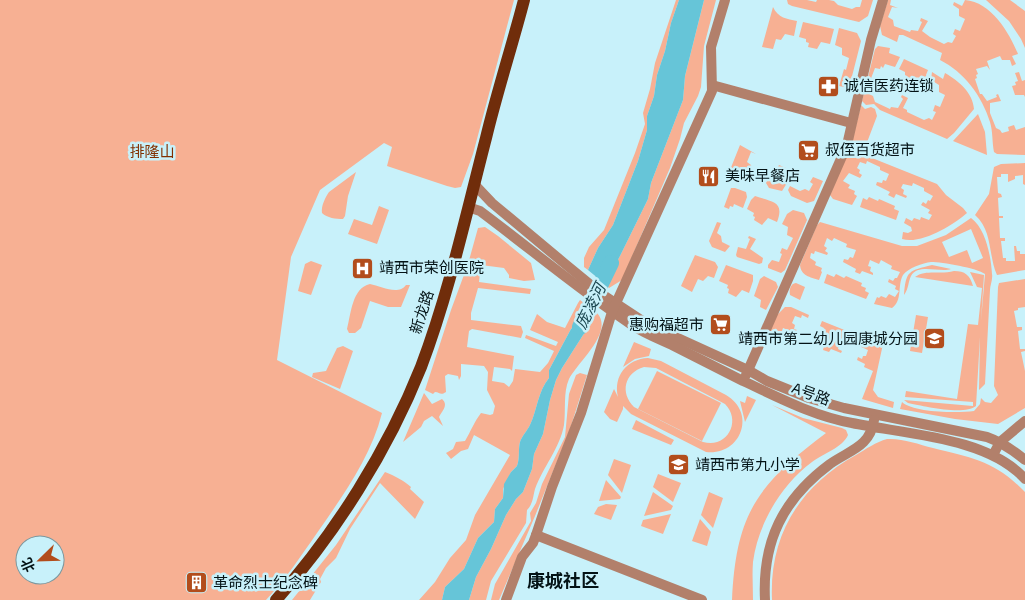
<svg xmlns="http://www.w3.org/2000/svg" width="1025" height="600" viewBox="0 0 1025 600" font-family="'Exo 2','Noto Sans SC',sans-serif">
  <rect width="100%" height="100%" fill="#c8f1fa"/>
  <!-- green -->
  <g fill="#f7b093" fill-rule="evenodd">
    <path d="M 0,0 L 514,0 L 473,154 L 461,187 L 455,188 L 447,186 L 387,166 L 392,147 L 384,143 L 320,190 L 291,257 L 277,360 L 382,413 C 371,457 342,497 317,533 C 301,556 285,580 266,600 L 0,600 ZM 25,545 L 55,545 L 55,575 L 25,575 Z"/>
    <path d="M 676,0 L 679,0 L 671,23 L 665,51 L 657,75 L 654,96 L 647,116 L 647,130 L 638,161 L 613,225 L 598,248 L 588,270 L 584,267 L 584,258 L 589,247 L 604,230 L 635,153 L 645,124 L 643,113 L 650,89 L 655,63 Z"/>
    <path d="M 704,0 L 716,0 L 704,46 L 701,87 L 698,96 L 684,123 L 680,139 L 670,168 L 622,280 L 609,288 L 605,284 L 620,256 L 648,199 L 651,183 L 683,100 L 685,76 Z"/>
    <path d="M 787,0 L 807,0 L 816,2 L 817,0 L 829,0 L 834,1 L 838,5 L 852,9 L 856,7 L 860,7 L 862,0 L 873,0 L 868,16 L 859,22 L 792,6 L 788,4 Z"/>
    <path d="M 888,0 L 891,0 L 890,5 L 898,8 L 892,7 L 888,17 L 893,20 L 894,26 L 910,32 L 911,30 L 918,31 L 922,22 L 920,21 L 921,18 L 928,21 L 922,31 L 930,37 L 944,44 L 948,42 L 952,43 L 956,36 L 953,34 L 955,29 L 960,31 L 965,19 L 959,16 L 959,9 L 953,5 L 954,2 L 962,6 L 965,0 C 991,2 1009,32 1018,54 L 1012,56 L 1016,64 L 1012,66 L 1010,60 L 1002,60 L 1000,56 L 987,61 L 990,70 L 987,66 L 976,69 L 978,74 L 976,75 L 977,78 L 975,79 L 980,94 L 982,94 L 987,101 L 997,97 L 996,95 L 998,94 L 1001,101 L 990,103 L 990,113 L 996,128 L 1000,130 L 1002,133 L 1009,131 L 1008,127 L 1014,125 L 1016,130 L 1025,127 L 1025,155 L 997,154 L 994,152 C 992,142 993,132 990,122 C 982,96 964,72 940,60 L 942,53 L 903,35 L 899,35 L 897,42 L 882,35 L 880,26 Z"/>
    <path d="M 986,0 L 1010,0 L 1025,11 L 1025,48 L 1021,39 L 1009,21 Z"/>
    <path d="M 773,7 C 778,18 787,19 797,21 L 794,36 L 785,34 L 781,40 L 776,39 L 773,49 L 762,47 Z"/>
    <path d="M 803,22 L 834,29 L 830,44 L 821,42 L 817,49 L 808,47 L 809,43 L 806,42 L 806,39 L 799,37 Z"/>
    <path d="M 839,28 L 857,33 L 861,41 L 849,88 L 839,86 L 844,69 L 846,70 L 849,58 L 842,55 L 842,48 L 835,45 Z"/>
    <path d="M 878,46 L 890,48 L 889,53 L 900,57 L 895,67 L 885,64 L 883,68 L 881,66 L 880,69 L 875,68 L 870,81 L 878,85 L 873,84 L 869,94 L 873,96 L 875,102 L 890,109 L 891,107 L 898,108 L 903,99 L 901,97 L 902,95 L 908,98 L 903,108 L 907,110 L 907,112 L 924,120 L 929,118 L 932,120 L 936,112 L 933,111 L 935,105 L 940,107 L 945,95 L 939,92 L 939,85 L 931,80 L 932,72 L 943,79 L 945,73 C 959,81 973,93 974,109 L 954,133 L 947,139 L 880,110 L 874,104 L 866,105 L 862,101 L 875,49 Z"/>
    <path d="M 904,59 L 928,70 L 926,75 L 927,79 L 920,77 L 914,83 L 906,80 L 907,76 L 905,75 L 905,72 L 899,69 Z"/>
    <path d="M 1019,72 L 1022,81 L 1025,80 L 1025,97 L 1024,95 L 1015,95 L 1012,86 L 1016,85 L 1015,82 L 1018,81 L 1015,73 Z"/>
    <path d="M 861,105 L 865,109 L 871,107 L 875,109 L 877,116 L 866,145 L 852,142 Z"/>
    <path d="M 978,114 L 985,132 L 987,155 L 953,141 Z"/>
    <path d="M 740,145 L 756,154 L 751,152 L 747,162 L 751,165 L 752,170 L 760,174 L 756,180 L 754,181 L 730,170 Z"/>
    <path d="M 850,148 L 864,150 L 862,154 L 937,184 L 946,195 L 963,208 L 967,213 C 953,225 921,245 902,239 L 903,232 L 908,233 L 912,231 L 911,227 L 904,223 L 906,218 L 912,221 L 914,218 L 920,220 L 921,217 L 929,220 L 932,215 L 928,213 L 930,210 L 921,205 L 923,202 L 926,204 L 928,200 L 930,201 L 933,196 L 924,191 L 924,188 L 913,183 L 912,186 L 903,184 L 901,188 L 904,190 L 903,194 L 907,196 L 906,198 L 896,194 L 894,198 L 888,195 L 890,192 L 876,185 L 877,182 L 882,183 L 883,180 L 886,181 L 889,174 L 880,170 L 880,167 L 867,161 L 866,164 L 860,162 L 857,168 L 860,170 L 859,173 L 862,175 L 860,178 L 849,173 L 843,181 L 850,185 L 848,188 L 855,191 L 854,194 L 857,196 L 852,205 L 833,199 L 830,195 Z"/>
    <path d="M 1025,163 L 1025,185 L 1023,184 L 1023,175 L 1015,176 L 1015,179 L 1008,182 L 1008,174 L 1001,174 L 1001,177 L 997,177 L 998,193 L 1001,194 L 1002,197 L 998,198 L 999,216 L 1003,216 L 1003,218 L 999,218 L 1000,238 L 1005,238 L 1005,241 L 1001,241 L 1003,258 L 1006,258 L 1006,261 L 1015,261 L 1014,246 L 1016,246 L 1017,251 L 1020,251 L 1020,254 L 1025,254 L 1025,270 L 997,275 C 988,255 993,231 975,215 L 989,194 L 994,167 L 1001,164 Z"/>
    <path d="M 779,165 L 786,168 L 780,178 L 787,183 L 782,191 L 769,188 L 766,183 L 769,177 L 776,177 L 780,168 L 778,167 Z"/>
    <path d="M 356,172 L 348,196 L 345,216 L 343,219 C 336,219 327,218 322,213 C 321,206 325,198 329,192 Z"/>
    <path d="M 813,177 L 823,181 L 814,201 L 807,203 L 791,196 L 788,190 L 790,186 L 800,191 L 805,189 L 809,191 L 813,184 L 810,182 Z"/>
    <path d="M 731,188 L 735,188 L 746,192 L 747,197 L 743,208 L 734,204 L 733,207 L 730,206 L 729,209 L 724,207 Z"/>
    <path d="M 755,196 C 772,202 785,201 777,222 L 768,218 L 762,225 L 754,220 L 755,217 L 753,216 L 754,213 L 747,209 L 751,200 Z"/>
    <path d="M 869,197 L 878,201 L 879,199 L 895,206 L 894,209 L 899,211 L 896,220 L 860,207 L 863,198 L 867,200 Z"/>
    <path d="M 379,206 L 389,210 L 377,244 L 348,234 L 354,219 L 372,225 Z"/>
    <path d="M 793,210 L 804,213 L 807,220 L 785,270 L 781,273 L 768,268 L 768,265 L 772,260 L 779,262 L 782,254 L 780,253 L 782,248 L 787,250 L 793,238 L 787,235 L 788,227 L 782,224 L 787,214 Z"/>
    <path d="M 971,218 C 986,229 991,257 992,274 C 993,279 990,286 990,290 L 985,384 L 979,390 L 980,337 L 976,406 C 964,416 923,406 908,403 L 904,400 L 973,406 L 973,402 L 905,397 L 906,391 L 957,399 L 968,324 L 978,325 L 982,288 L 977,287 L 970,272 L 984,275 L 981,321 L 985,274 C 977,268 942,262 931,262 C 923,263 908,268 903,275 C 897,286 903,300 892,308 L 874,304 L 877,297 L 879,298 L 881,296 L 886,298 L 889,294 L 895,297 L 899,291 L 895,289 L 896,286 L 888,282 L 889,279 L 893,281 L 895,278 L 897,278 L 900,272 L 891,269 L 892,266 L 881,260 L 879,264 L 870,260 L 868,266 L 871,267 L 870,271 L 873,273 L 873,275 L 862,271 L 860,274 L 855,272 L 856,269 L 843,262 L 844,259 L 848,260 L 850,257 L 853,258 L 856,250 L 846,247 L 847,244 L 834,238 L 832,241 L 827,238 L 824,246 L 827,248 L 825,251 L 828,253 L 827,255 L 815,251 L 814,254 L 811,253 L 810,258 L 816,262 L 815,265 L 822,268 L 821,271 L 822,272 L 819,280 C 810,277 801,276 800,265 L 817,225 L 820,222 L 902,246 L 917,246 L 946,235 ZM 971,229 L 983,258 L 972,263 L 967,250 L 949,257 L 942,242 Z"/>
    <path d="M 717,222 L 721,223 L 717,233 L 721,236 L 722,242 L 730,246 L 725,252 L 712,247 L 709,241 Z"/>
    <path d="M 485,227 L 498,236 L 531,263 L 535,280 L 524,281 L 509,278 L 509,275 L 504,268 L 481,265 L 479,282 L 531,289 L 530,294 L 478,288 L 471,313 L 471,320 L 521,326 L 523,332 L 521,338 L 472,329 L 469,331 L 467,347 L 514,356 L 512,371 L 510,369 L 494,367 L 492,381 L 504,383 L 509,387 L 513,381 L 515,369 L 540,372 L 548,363 L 554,351 L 525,338 L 526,335 L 556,346 L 558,342 L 530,330 L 537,314 L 547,322 L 565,328 L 578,303 L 580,300 L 584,303 L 578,316 L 578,322 L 571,329 L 549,370 L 549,378 C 538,391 537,410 530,425 C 527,431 522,436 520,442 C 518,450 520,458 517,466 L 511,472 L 503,489 L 503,498 L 495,509 L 494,522 L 478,538 L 464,569 L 445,587 L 442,600 L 419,600 L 435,582 L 450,558 L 466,540 L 475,515 L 510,455 L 474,435 L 468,449 L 461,451 L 451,459 L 446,453 L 453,449 L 456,442 L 465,441 C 471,431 474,422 481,413 L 490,415 L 493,414 L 495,406 L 487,390 L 488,372 L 484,366 L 461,364 L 461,376 L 459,380 L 458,376 L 448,374 L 445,376 L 446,392 C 440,396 440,392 435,392 L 433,394 L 425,390 L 451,310 L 468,264 L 478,228 Z"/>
    <path d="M 749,236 L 756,239 L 750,249 L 763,258 L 762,263 L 759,264 L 737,257 L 736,255 L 738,247 L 746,249 L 750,239 L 748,238 Z"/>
    <path d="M 695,255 L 715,262 L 718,267 L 714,278 L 708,276 L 703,281 L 698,279 L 692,292 L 681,286 Z"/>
    <path d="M 311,261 L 322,265 L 311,295 L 298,291 L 305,264 Z"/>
    <path d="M 726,265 L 753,275 L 753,281 L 749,293 L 742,290 L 736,297 L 728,293 L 729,289 L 727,288 L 728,285 L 719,281 Z"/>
    <path d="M 932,265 L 951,269 C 940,273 918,263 911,276 C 908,282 909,288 904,295 C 906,270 909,271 932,265 Z"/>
    <path d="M 954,271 C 965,271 970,275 973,286 L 915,277 C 926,269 941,275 954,271 Z"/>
    <path d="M 827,274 L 834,277 L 836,274 L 844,278 L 846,276 L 862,283 L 861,286 L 866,288 L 865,291 L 869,293 L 866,299 L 824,283 Z"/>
    <path d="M 764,276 L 776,282 L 778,287 L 766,310 L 760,307 L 761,300 L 754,296 L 760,279 Z"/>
    <path d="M 1025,279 L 1025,307 L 1018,308 L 1018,310 L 1014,311 L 1017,327 L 1022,327 L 1022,330 L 1018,331 L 1020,349 L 1025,349 L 1025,351 L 1021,352 L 1025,371 L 1025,408 L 998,424 L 955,419 L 900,409 L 902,402 C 914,413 958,413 974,411 L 980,404 L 981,398 L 985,402 L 991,403 L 998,395 L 994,386 L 998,287 L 999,283 Z"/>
    <path d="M 796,283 L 805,287 L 800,300 L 790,295 C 789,290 790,284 796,283 Z"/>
    <path d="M 370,284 C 381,286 398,296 406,285 L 410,285 L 401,307 L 388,307 L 370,301 L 361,328 L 355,333 L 349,333 L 347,329 C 351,314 352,288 370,284 Z"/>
    <path d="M 785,307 L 791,307 L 809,315 L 808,318 L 802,315 L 801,318 L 795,316 L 792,323 L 795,325 L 794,329 L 797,330 L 795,333 L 783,328 L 782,331 L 777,331 L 770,345 L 765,344 L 776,316 Z"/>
    <path d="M 595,311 C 617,330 578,361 569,379 C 563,392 566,411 564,425 C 560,448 543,467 535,489 C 533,496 533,504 527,510 L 526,523 L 491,581 L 486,600 L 469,600 L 476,577 L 491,549 L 506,515 L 516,499 L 523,492 L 532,469 L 534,454 L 543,434 L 550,400 L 556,380 L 562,368 L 592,321 Z"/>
    <path d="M 916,315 L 928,317 L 922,353 L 910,351 Z"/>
    <path d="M 822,321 L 852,333 L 847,341 L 839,338 L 836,344 L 839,345 L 838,349 L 842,351 L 841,353 L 831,349 L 829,352 L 823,350 L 824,346 L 812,340 L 813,337 L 817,338 L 819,335 L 822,336 L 824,328 L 820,326 Z"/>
    <path d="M 862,338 L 883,344 L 873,390 L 878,397 L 894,402 L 893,408 L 862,399 L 873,371 L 864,367 L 865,364 L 857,360 L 858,357 L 862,359 L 863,356 L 866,356 L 868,350 L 859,346 Z"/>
    <path d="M 634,342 L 651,349 L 649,356 L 635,359 L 623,367 Z"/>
    <path d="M 343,346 L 353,351 L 340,389 L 312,377 L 313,373 L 326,371 L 337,348 Z"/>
    <path d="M 648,358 L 661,361 L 726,395 C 757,413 741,456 706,452 L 631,414 L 623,406 L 623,409 L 617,422 L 610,419 L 604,412 L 614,389 L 618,397 C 613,376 627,359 648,358 ZM 644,367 L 656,368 L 725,404 C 742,421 727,449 703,442 L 634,407 C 620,393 624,373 644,367 Z"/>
    <path d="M 657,371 L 721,403 L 702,441 L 638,409 Z"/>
    <path d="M 580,373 L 587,375 L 570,429 L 535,516 L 499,600 L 491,600 L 495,584 L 531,521 L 530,513 L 536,503 L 542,484 L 565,437 L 569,394 L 576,375 Z"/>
    <path d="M 424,393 L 432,404 L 442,399 C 449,405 442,411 439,417 L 443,426 L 432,416 L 424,421 L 421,427 L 403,442 Z"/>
    <path d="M 747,396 L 756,400 L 745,422 L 740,401 L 745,403 Z"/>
    <path d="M 772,405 L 803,418 L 842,428 L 846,430 L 848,435 C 843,447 823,454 812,462 C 781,485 758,524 753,562 C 752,575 753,587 753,600 L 732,600 C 736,513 758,484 826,433 Z"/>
    <path d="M 636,420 L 674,440 L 671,445 L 632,429 Z"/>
    <path d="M 887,439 C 902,438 918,444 933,448 C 973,458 995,461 1025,492 L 1025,600 L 772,600 C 769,535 800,486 856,455 C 866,449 876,442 887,439 Z"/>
    <path d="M 614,459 L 631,465 L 622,493 L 608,475 Z"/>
    <path d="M 385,472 C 395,476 403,480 411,487 L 410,489 L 424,502 L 415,519 L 380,483 L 350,529 L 336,558 L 326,568 L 320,579 L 321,582 L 310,600 L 292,600 L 336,545 Z"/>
    <path d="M 658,474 L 681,483 L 673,502 L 653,487 Z"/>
    <path d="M 606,480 L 621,497 L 620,499 L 599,501 Z"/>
    <path d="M 653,492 L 673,506 L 671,510 L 644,516 Z"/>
    <path d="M 709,492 L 723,498 L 713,528 L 701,515 Z"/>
    <path d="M 606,504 L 617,505 L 611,520 L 594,514 L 598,507 Z"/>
    <path d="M 671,514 L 663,534 L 641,526 L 643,520 Z"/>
    <path d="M 700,519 L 711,532 L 707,546 L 692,541 Z"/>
  </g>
  <!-- water -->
  <g fill="#66c5d8">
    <path d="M 679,0 L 704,0 L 685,76 L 683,100 L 651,183 L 648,199 L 620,256 L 605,284 L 588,270 L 598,248 L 613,225 L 638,161 L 647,130 L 647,116 L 654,96 L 657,75 L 665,51 L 671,23 Z"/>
    <path d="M 584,303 L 595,311 L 592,321 L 562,368 L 556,380 L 550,400 L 543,434 L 534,454 L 532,469 L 523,492 L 516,499 L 506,515 L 491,549 L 476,577 L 469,600 L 442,600 L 445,587 L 464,569 L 478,538 L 494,522 L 495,509 L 503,498 L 504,484 L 511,472 L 517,466 C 520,458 518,450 520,442 C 522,436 527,431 530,425 C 537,410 538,391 549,378 L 549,370 L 571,329 L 578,322 L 578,316 Z"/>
  </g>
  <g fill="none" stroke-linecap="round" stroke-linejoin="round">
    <!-- river -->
    <path stroke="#66c5d8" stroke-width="16" d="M 580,327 L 611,263"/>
    <!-- minor -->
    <g stroke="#b2806b" stroke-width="10">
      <path d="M 712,85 L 851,123"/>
      <path d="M 474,184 L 492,203 L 564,263 L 603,295 L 647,324 L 748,370 L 767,381 L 809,398 L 844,408 L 987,437 C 1001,442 1013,450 1025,460"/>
      <path d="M 468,209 L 474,209 L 480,211 C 531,249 579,290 632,325 C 644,333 659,339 672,345 C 696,357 719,369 743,381 C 778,397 813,416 852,423 C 904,434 988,437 1025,479"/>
      <path d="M 746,375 L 847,145 L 871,40 L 883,0"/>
      <path d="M 993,455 L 1000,442 L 1025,421"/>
      <path d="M 536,535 L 702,600"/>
      <path d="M 506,600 L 522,557 L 533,543 L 536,535 L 552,487 L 581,413 L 612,312 L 712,91 L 711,47 L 725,0"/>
      <path d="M 765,600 C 762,541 783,499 830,464 C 850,450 870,447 874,420"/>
    </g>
    <!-- major -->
    <path stroke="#702d0b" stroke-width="12" d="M 276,600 C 335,534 388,450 421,367 C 449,293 466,215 486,138 C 497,92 512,46 524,0"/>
  </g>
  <!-- icons -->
  <defs>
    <symbol id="pharmacy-square" viewBox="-11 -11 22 22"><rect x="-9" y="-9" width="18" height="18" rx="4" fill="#b24d1c" stroke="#c8f1fa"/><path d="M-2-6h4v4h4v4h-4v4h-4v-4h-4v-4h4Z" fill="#fff"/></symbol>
    <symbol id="supermarket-square" viewBox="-11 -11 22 22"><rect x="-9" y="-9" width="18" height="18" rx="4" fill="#b24d1c" stroke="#c8f1fa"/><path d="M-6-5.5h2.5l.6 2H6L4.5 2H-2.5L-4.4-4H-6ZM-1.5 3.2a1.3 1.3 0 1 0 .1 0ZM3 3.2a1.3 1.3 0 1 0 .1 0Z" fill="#fff"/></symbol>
    <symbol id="restaurant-square" viewBox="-11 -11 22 22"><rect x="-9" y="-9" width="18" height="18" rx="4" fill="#b24d1c" stroke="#c8f1fa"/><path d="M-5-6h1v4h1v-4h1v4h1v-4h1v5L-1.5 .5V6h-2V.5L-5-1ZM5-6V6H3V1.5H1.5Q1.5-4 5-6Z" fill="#fff"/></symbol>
    <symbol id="hospital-square" viewBox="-11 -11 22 22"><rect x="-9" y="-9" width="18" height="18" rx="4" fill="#b24d1c" stroke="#c8f1fa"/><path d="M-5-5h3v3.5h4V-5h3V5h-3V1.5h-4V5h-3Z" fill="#fff"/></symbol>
    <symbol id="school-square" viewBox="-11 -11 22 22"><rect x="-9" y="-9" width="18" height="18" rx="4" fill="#b24d1c" stroke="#c8f1fa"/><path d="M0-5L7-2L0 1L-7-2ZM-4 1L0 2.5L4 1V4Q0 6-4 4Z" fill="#fff"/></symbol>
    <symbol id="building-square" viewBox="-11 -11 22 22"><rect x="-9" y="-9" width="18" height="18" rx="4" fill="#b24d1c" stroke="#c8f1fa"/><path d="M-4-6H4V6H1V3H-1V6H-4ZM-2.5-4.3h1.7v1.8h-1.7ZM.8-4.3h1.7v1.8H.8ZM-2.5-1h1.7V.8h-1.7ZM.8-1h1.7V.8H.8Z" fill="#fff"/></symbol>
  </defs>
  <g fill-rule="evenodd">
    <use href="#pharmacy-square" x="816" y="74" width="25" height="25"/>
    <use href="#supermarket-square" x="796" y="138" width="25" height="25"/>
    <use href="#restaurant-square" x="696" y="164" width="25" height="25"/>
    <use href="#hospital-square" x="350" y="256" width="25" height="25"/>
    <use href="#supermarket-square" x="708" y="312" width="25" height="25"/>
    <use href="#school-square" x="922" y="326" width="25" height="25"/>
    <use href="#school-square" x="666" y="452" width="25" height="25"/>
    <use href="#building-square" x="184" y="570" width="25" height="25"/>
  </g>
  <g text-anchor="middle" stroke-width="5" stroke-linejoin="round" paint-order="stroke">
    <!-- poi labels -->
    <g font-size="15" fill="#041316" stroke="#c8f1fa" text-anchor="start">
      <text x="844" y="91">诚信医药连锁</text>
      <text x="825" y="155">叔侄百货超市</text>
      <text x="725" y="181">美味早餐店</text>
      <text x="379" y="273">靖西市荣创医院</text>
      <text x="704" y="330" text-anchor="end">惠购福超市</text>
      <text x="918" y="344" text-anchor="end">靖西市第二幼儿园康城分园</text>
      <text x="695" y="470">靖西市第九小学</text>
      <text x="213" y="588">革命烈士纪念碑</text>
    </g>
    <!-- park labels -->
    <g font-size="15" fill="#823001" stroke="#c8f1fa">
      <text x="152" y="157">排隆山</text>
    </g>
    <!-- street labels -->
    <g font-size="15" fill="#041316" stroke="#c8f1fa">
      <text transform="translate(422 312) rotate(-72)" y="5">新龙路</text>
      <text transform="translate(811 394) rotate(20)" y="5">A号路</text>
    </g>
    <!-- water labels -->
    <g font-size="16" font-style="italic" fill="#1b464f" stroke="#c8f1fa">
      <text transform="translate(590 306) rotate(-64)" y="6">庞凌河</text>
    </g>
    <!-- quarter labels -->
    <g font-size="18" font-weight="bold" fill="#041316" stroke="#c8f1fa">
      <text x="563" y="587">康城社区</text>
    </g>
  </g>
  <!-- north arrow -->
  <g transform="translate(40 560) rotate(247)"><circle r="24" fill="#c8f1fa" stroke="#7a989f"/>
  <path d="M0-4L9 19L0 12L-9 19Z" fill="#b24d1c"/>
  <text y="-8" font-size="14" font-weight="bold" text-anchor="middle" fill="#041316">北</text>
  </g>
</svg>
